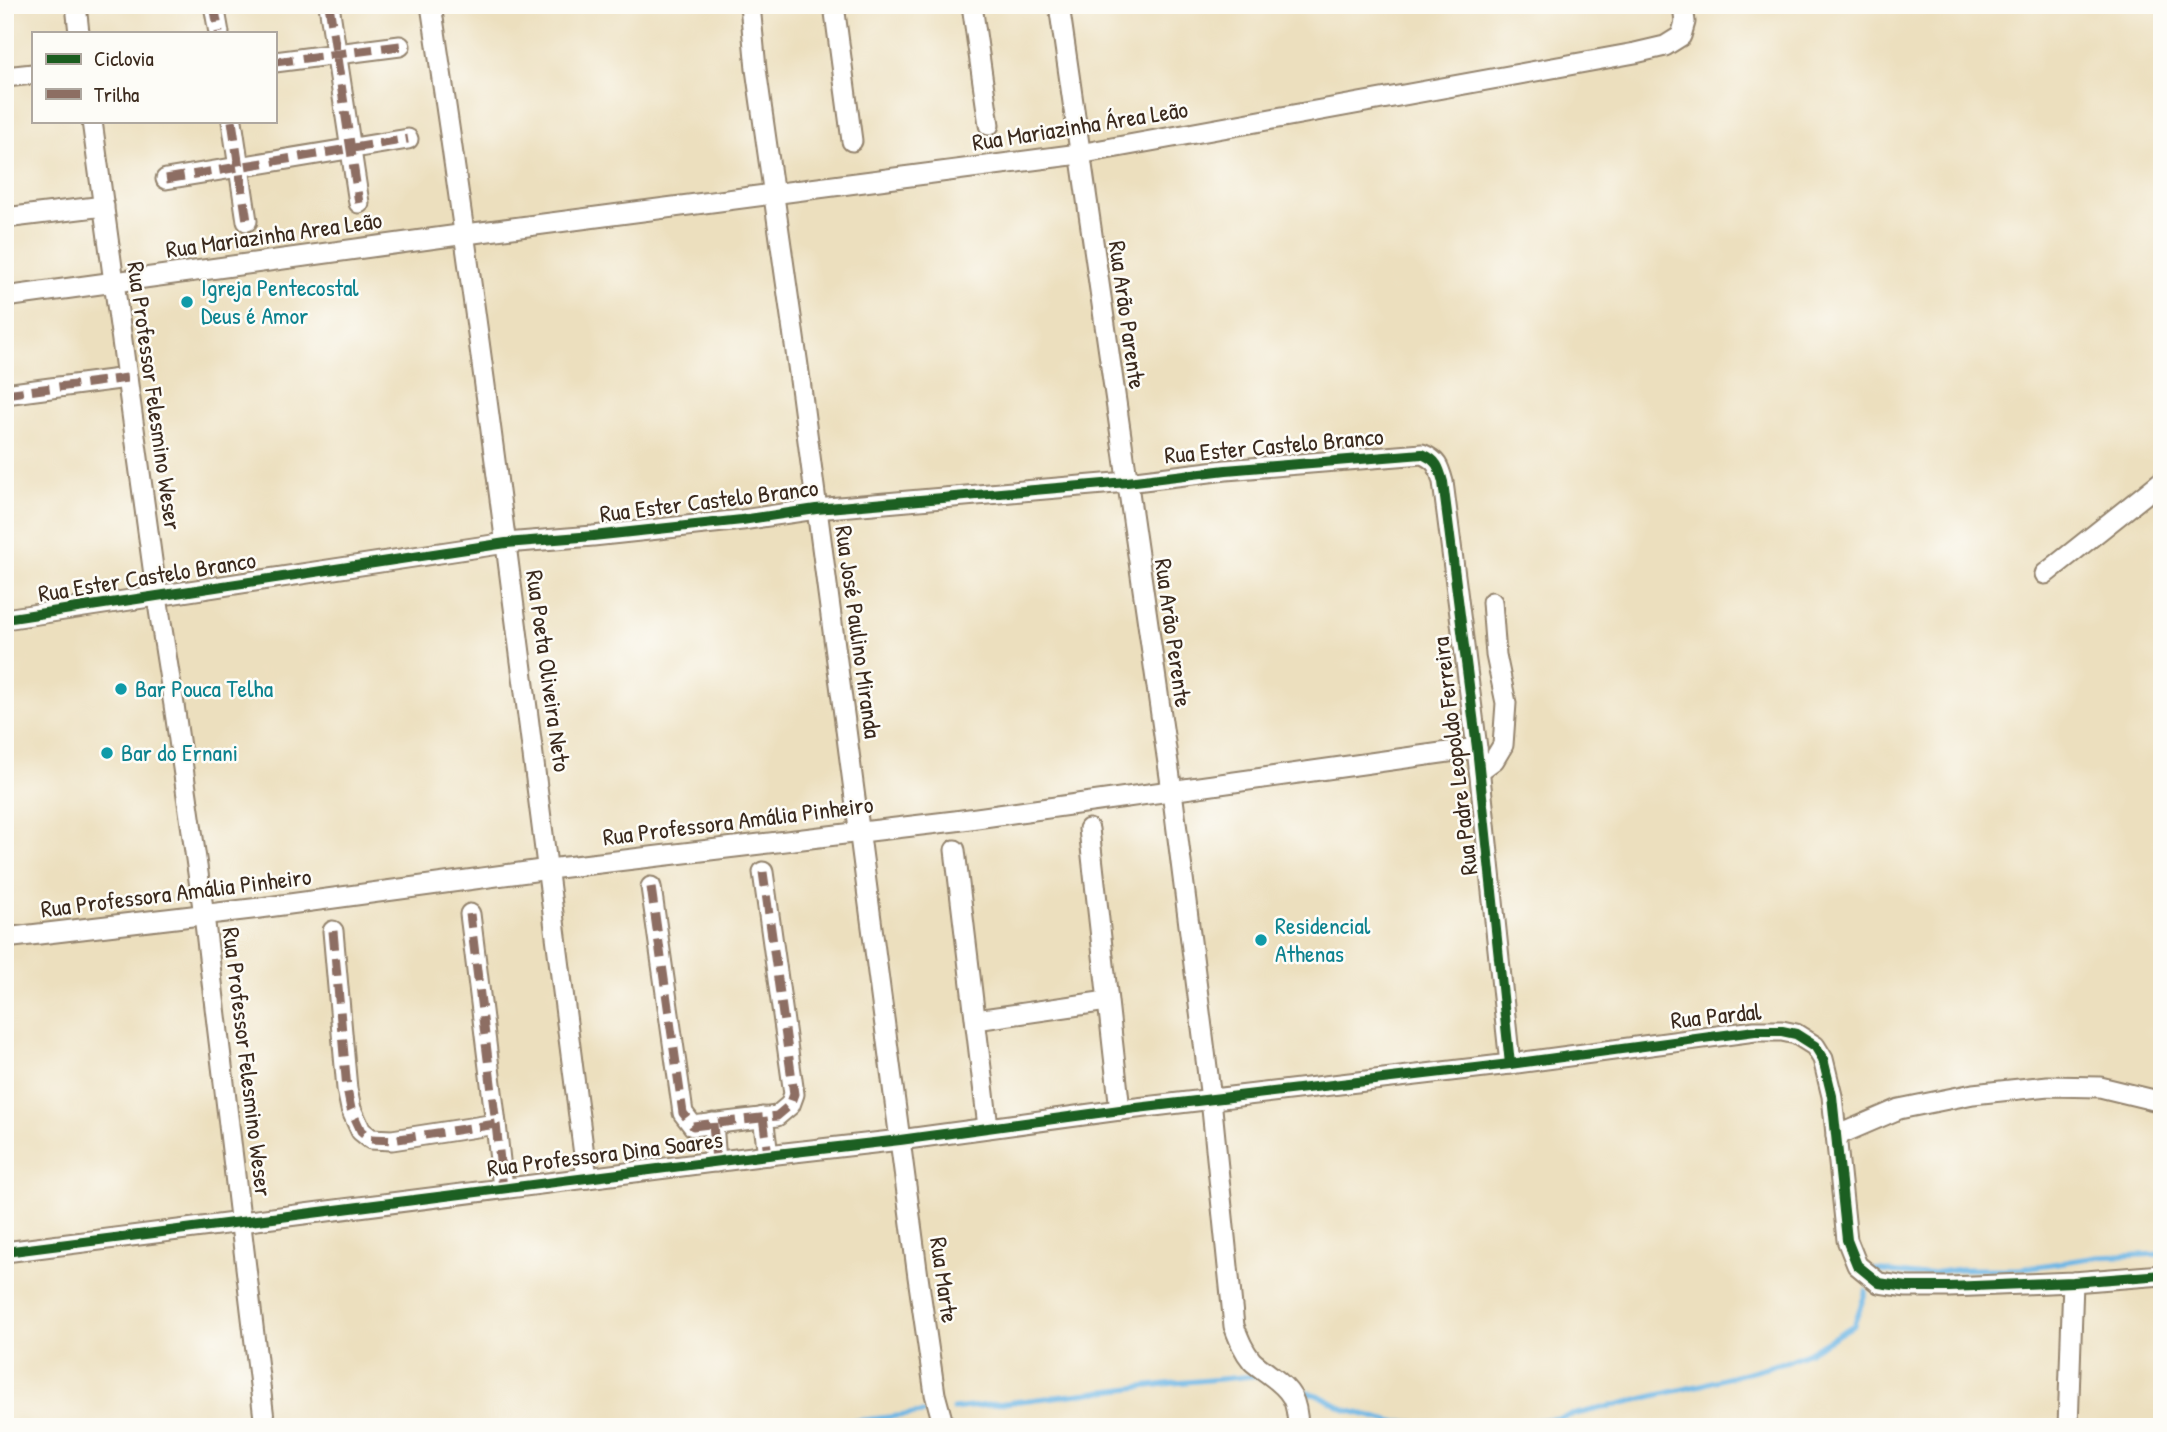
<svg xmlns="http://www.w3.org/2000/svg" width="2167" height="1432" viewBox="0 0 2167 1432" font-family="'Patrick Hand',sans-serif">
  <rect width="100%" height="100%" fill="#fdfcf7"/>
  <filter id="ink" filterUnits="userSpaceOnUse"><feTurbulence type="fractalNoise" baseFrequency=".0143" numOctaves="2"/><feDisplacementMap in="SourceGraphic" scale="14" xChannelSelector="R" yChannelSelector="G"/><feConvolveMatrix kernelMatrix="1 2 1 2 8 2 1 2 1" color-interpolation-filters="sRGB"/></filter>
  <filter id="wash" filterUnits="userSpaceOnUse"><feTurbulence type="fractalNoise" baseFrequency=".00686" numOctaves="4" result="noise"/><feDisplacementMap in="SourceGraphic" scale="28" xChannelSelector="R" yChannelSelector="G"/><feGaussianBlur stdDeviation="1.57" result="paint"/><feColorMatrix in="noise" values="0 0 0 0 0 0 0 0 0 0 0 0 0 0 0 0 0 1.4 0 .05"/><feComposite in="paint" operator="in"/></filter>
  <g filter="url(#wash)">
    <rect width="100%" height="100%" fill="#ecdfbe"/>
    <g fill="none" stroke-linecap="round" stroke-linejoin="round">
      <!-- stream -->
      <g stroke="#6cb6e5" stroke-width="5">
        <path d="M 1874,1270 L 1916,1275 L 1960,1269 L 2019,1269 L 2097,1257 L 2162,1254"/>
        <path d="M 1293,1388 L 1320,1396 L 1346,1410 L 1393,1422 L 1504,1424 L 1559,1418 L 1701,1385 L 1788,1361 L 1809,1352 L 1854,1325 L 1866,1291"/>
        <path d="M 953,1409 L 1175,1383 L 1254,1376 L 1263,1379"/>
        <path d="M 750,1427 L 830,1424 L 923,1413"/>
      </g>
    </g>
  </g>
  <g filter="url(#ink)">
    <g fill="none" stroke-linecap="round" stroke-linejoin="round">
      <defs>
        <g id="minor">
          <path d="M 76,5 L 79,33"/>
          <path d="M 214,5 L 219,33"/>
          <path d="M 329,5 L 359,203"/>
          <path d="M 431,5 C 490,395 536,787 587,1178"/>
          <path d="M 750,5 L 756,69 L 800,380 L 918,1277 L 935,1394 L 944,1427"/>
          <path d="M 834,5 L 852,141"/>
          <path d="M 972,5 L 989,125"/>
          <path d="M 1059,5 L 1172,791 L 1211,1099 L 1234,1326 C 1239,1339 1243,1350 1252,1361 C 1257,1366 1264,1370 1270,1375 C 1292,1391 1297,1400 1298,1427"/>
          <path d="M 275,62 L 400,46"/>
          <path d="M 5,77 L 33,74"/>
          <path d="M 92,121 L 157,597 L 174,705 L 204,915 L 265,1427"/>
          <path d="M 232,121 L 247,221"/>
          <path d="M 166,179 L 408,139"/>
          <path d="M 5,218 L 104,206"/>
          <path d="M 5,297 L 466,234 L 1079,154 L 1635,53 L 1665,46 L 1681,36 L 1685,22 L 1683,5"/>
          <path d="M 5,394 L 127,378"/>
          <path d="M 2045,574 L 2162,481"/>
          <path d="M 5,619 L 506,543 L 593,536 L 742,520 L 816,509 L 1127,482 L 1226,470 L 1422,454 C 1437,460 1439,467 1443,482 L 1477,748 L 1510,1064"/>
          <path d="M 1479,771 L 1494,760 L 1503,745 L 1506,703 L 1496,655 L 1492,602"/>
          <path d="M 1089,829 L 1120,1110"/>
          <path d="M 955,850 L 988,1127"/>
          <path d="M 651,887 L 683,1113 L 693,1126 L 777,1116 L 790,1105 L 794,1094 L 763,872"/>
          <path d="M 333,931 L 347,1089 L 351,1109 L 361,1131 L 371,1139 L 392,1140 L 496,1124 L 470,914"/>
          <path d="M 5,938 L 260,908 L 549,869 L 955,821 L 1477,748"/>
          <path d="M 976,1020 L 1107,1001"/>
          <path d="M 763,1117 L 768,1155"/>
          <path d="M 713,1123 L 716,1162"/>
          <path d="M 496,1124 L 503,1188"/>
          <path d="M 1836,1136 L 1899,1109 L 1973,1094 L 2048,1086 L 2100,1087 L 2162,1102"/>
          <path d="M 5,1252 L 768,1155 L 900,1140 L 1120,1110 L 1510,1064 L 1755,1031 L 1782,1031 L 1796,1034 L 1815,1046 L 1823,1059 L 1832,1096 L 1847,1240 L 1857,1265 L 1879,1283 L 1907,1287 L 1949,1287 L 2073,1282 L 2162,1275"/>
          <path d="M 2068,1427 L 2073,1282"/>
        </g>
      </defs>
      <!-- minor casing -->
      <use href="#minor" stroke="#94846e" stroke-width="23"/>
      <!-- minor -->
      <use href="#minor" stroke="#fff" stroke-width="19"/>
      <!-- quiet -->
      <g stroke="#8d6e63" stroke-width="9" stroke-dasharray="18 9" stroke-linecap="butt">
        <path d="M 214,5 L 219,33"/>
        <path d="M 329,5 L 359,203"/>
        <path d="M 275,62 L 400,46"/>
        <path d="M 232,121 L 247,221"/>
        <path d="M 166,179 L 408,139"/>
        <path d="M 5,394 L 127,378"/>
        <path d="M 651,887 L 683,1113 L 693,1126 L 777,1116 L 790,1105 L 794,1094 L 763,872"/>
        <path d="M 333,931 L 347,1089 L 351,1109 L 361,1131 L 371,1139 L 392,1140 L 496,1124 L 470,914"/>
        <path d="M 763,1117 L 768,1155"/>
        <path d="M 713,1123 L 716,1162"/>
        <path d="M 496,1124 L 503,1188"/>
      </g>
      <defs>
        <g id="cycleway">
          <path d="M 5,619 L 506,543 L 593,536 L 742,520 L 816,509 L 1127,482 L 1226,470 L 1422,454 C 1437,460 1439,467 1443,482 L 1477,748 L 1510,1064"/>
          <path d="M 5,1252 L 768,1155 L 900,1140 L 1120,1110 L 1510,1064 L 1755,1031 L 1782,1031 L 1796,1034 L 1815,1046 L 1823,1059 L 1832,1096 L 1847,1240 L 1857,1265 L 1879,1283 L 1907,1287 L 1949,1287 L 2073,1282 L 2162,1275"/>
        </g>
      </defs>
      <!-- cycleway casing -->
      <use href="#cycleway" stroke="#fdfcf7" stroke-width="15"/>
      <!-- cycleway -->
      <use href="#cycleway" stroke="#1b5e20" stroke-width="10"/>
    </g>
  </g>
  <!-- markers -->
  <g fill="#0f9aa8" stroke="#fdfcf7" stroke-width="2.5">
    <circle cx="187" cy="302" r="7"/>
    <circle cx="121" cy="689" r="7"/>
    <circle cx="107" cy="753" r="7"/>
    <circle cx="1261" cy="940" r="7"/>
  </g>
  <g text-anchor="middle" stroke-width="5" stroke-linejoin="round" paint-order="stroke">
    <!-- street labels -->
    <g font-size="24" fill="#3b2a1e" stroke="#fdfcf7">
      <text transform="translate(1080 126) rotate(-9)" y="8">Rua Mariazinha Área Leão</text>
      <text transform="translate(274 235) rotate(-8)" y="8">Rua Mariazinha Area Leão</text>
      <text transform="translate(1127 315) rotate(82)" y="8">Rua Arão Parente</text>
      <text transform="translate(154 396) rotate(82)" y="8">Rua Professor Felesmino Weser</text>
      <text transform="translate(1274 446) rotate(-5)" y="8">Rua Ester Castelo Branco</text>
      <text transform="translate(709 501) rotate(-7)" y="8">Rua Ester Castelo Branco</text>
      <text transform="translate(147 577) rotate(-9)" y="8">Rua Ester Castelo Branco</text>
      <text transform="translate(858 632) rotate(82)" y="8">Rua José Paulino Miranda</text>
      <text transform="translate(1173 633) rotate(82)" y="8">Rua Arão Perente</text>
      <text transform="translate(548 671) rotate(82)" y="8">Rua Poeta Oliveira Neto</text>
      <text transform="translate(1455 756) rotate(-97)" y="8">Rua Padre Leopoldo Ferreira</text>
      <text transform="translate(738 821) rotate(-7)" y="8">Rua Professora Amália Pinheiro</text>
      <text transform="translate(176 893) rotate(-7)" y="8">Rua Professora Amália Pinheiro</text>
      <text transform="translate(1716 1016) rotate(-6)" y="8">Rua Pardal</text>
      <text transform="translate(247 1062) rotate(83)" y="8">Rua Professor Felesmino Weser</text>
      <text transform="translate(605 1154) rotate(-7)" y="8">Rua Professora Dina Soares</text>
      <text transform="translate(944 1280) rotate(82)" y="8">Rua Marte</text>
    </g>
    <!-- culture labels -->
    <g font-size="24" fill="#0d838f" stroke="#fdfcf7" text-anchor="start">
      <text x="201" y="296">Igreja Pentecostal<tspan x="201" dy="28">Deus é Amor</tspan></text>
      <text x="135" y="697">Bar Pouca Telha</text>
      <text x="121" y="761">Bar do Ernani</text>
      <text x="1275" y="934">Residencial<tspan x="1275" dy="28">Athenas</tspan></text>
    </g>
  </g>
  <!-- margin -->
  <rect width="2167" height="1432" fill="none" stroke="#fdfcf7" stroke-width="28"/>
  <!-- legend -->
  <rect x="32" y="32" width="245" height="91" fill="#fdfcf7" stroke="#afa8a0" stroke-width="2"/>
  <rect x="46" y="54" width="35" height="10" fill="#1b5e20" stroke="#afa8a0" stroke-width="2"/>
  <text x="94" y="66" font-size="21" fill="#3b2a1e">Ciclovia</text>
  <rect x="46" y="89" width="35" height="10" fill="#8d6e63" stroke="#afa8a0" stroke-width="2"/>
  <text x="94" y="102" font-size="21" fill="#3b2a1e">Trilha</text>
</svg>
